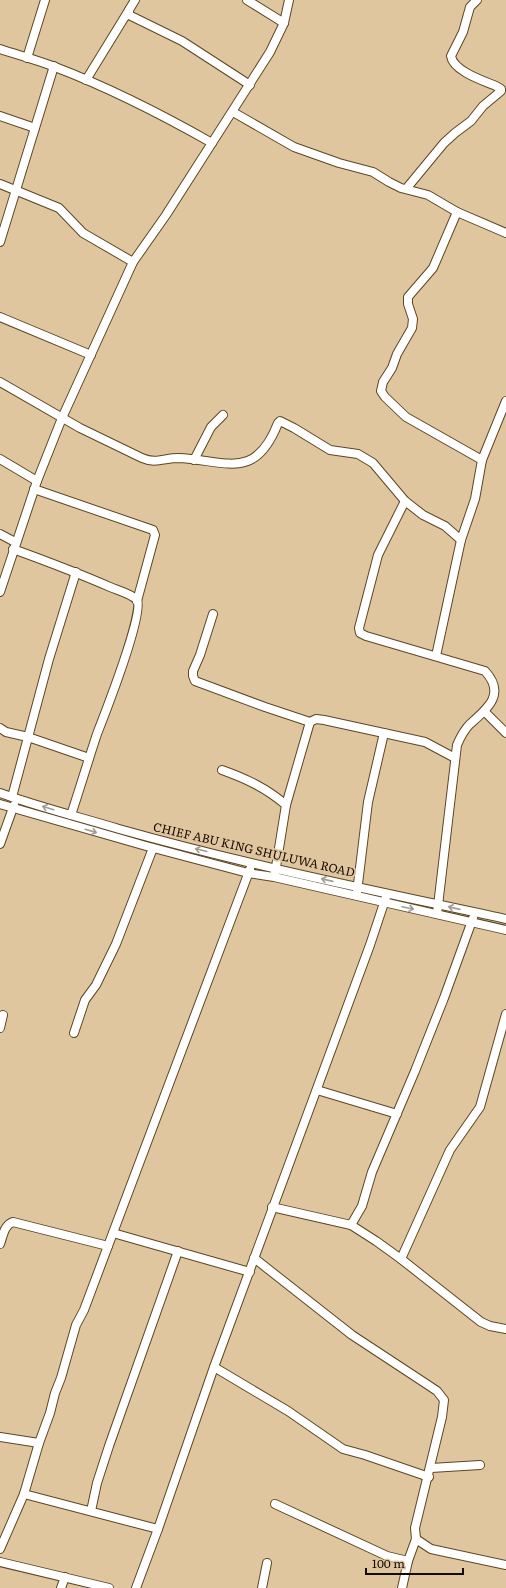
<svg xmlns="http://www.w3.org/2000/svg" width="506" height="1588" viewBox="0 0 506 1588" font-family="Literata,serif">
  <rect width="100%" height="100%" fill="#e0c69f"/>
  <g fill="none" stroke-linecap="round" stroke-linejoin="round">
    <defs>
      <g id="minor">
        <path d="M 135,0 L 129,10 L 129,15 L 182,41 L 250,85"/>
        <path d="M 247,0 L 284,23"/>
        <path d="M 0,49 C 18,55 37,60 55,67 C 110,88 161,114 212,143"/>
        <path d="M 27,58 L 45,0"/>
        <path d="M 86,80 L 129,10"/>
        <path d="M 233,112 L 294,147 L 339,163 L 373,172 L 389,182 L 401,188 L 428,195 L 457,212 L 506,233"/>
        <path d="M 0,116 L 35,128"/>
        <path d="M 0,184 L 59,208 L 83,233 L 133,262"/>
        <path d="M 406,189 L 444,143 L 455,133 L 471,121 L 483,106 L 501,91 L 501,89 L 496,86 C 484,81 453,71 451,56 L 463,32 L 470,7 L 477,0"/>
        <path d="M 457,212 L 433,268 L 408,297 L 408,304 L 413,319 L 412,328 L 397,354 L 392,368 L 383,382 L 381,391 L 385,397 L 406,417 L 482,460"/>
        <path d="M 0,242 L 54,66"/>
        <path d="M 0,317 L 91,355"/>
        <path d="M 0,382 L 80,428 L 142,458 C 155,464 165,458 178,458 C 226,460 255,482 278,423 L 280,421 L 294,428 L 330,450 L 358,454 L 373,463 L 405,501 L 423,515 L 445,526 L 461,540"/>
        <path d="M 0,459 L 37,481"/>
        <path d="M 194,460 L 211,427 L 223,415"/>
        <path d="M 34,489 L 153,530 L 155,535 L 137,601"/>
        <path d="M 405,501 L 378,555 L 359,628 L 360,633 L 366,636 L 485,671 C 506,694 488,708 470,724 C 465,729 460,738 457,745 L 437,914"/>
        <path d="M 0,534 L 15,542"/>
        <path d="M 13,549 C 46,561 78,573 110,587 C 117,590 132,594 137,600 C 145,612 104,716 97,734 C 88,761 80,788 71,815"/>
        <path d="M 0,592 L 37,481 L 62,418 L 133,262 L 166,215 L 270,52 L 284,23 L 289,0"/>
        <path d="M 213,614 L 200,655 L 193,671 L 193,676 L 195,681 L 265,707 L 310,722"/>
        <path d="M 436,656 L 461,540 L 475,499 L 482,460 L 506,401"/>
        <path d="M 485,712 L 506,733"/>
        <path d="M 0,728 L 6,732 L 28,737 L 89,758"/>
        <path d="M 222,770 C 247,779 266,788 286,805"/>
        <path d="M 0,793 C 39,807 79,817 119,829 C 247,865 377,891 506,919"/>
        <path d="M 12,797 L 49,659 L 76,572"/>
        <path d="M 0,804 L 146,846 L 248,873 L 274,877 L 506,930"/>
        <path d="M 0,844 L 14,805"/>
        <path d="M 275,873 L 286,805 L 310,722 L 316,719 L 324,720 L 425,742 L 455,758"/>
        <path d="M 357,892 L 368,802 L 384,733"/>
        <path d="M 0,1028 L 3,1015"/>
        <path d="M 74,1033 L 85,1000 L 96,985 L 116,944 L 153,848"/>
        <path d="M 317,1090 L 397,1114"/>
        <path d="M 272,1207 L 351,1225 L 376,1241 L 401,1259 L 481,1322 L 490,1326 L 506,1329"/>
        <path d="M 351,1225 L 362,1206 L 372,1172 L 415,1071 L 444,998 L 473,918"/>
        <path d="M 113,1233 L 250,1272"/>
        <path d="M 0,1244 C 3,1236 4,1225 13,1222 L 108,1246 L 84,1310 L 76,1325 L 61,1378 L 55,1393 L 50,1413 L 39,1443 L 24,1494 L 0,1549"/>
        <path d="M 108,1246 L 250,869"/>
        <path d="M 254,1258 L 352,1335 L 428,1385 L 437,1391 L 444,1400 L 442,1417 L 415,1528 L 416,1539 L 408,1561 L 387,1556 L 275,1504"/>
        <path d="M 401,1259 L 450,1150 L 480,1107 L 506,1014"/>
        <path d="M 214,1367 L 288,1411 L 343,1449 L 365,1455 L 429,1477"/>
        <path d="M 0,1437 L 39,1443"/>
        <path d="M 431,1468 L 480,1465"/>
        <path d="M 24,1494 L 158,1529"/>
        <path d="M 91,1511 L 97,1483 L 109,1446 L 178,1251"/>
        <path d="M 416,1539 L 431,1549 L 506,1565"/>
        <path d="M 0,1562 L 109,1588"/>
        <path d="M 61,1588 L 65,1577"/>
        <path d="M 136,1588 L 158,1529 L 214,1367 L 370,945 L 387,894"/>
        <path d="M 262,1588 L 267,1563"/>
        <path d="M 402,1588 L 408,1561"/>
      </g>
    </defs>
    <!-- minor casing -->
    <use href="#minor" stroke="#5d4622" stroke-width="10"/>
    <!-- minor -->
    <use href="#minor" stroke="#fff" stroke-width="8"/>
  </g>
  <!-- one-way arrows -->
  <defs><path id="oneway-shaft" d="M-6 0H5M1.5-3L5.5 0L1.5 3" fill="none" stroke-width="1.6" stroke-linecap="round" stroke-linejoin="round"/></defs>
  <g stroke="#a19d99">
    <use href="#oneway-shaft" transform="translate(48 808) rotate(-163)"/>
    <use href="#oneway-shaft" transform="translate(91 831) rotate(16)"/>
    <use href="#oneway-shaft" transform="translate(201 850) rotate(-166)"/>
    <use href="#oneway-shaft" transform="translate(327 880) rotate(-167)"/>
    <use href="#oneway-shaft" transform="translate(408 908) rotate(12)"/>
    <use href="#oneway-shaft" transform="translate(454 908) rotate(-167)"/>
  </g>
  <g text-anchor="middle" stroke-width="4" stroke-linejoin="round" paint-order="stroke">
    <!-- street labels -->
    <g font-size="12" fill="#130a01" stroke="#e0c69f">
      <text transform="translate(254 850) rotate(13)" y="4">CHIEF ABU KING SHULUWA ROAD</text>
    </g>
  </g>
  <!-- scale -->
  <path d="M366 1568v6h97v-6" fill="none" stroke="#130a01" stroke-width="2"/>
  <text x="372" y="1568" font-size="12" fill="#130a01" stroke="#e0c69f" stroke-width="3" paint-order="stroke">100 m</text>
</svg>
